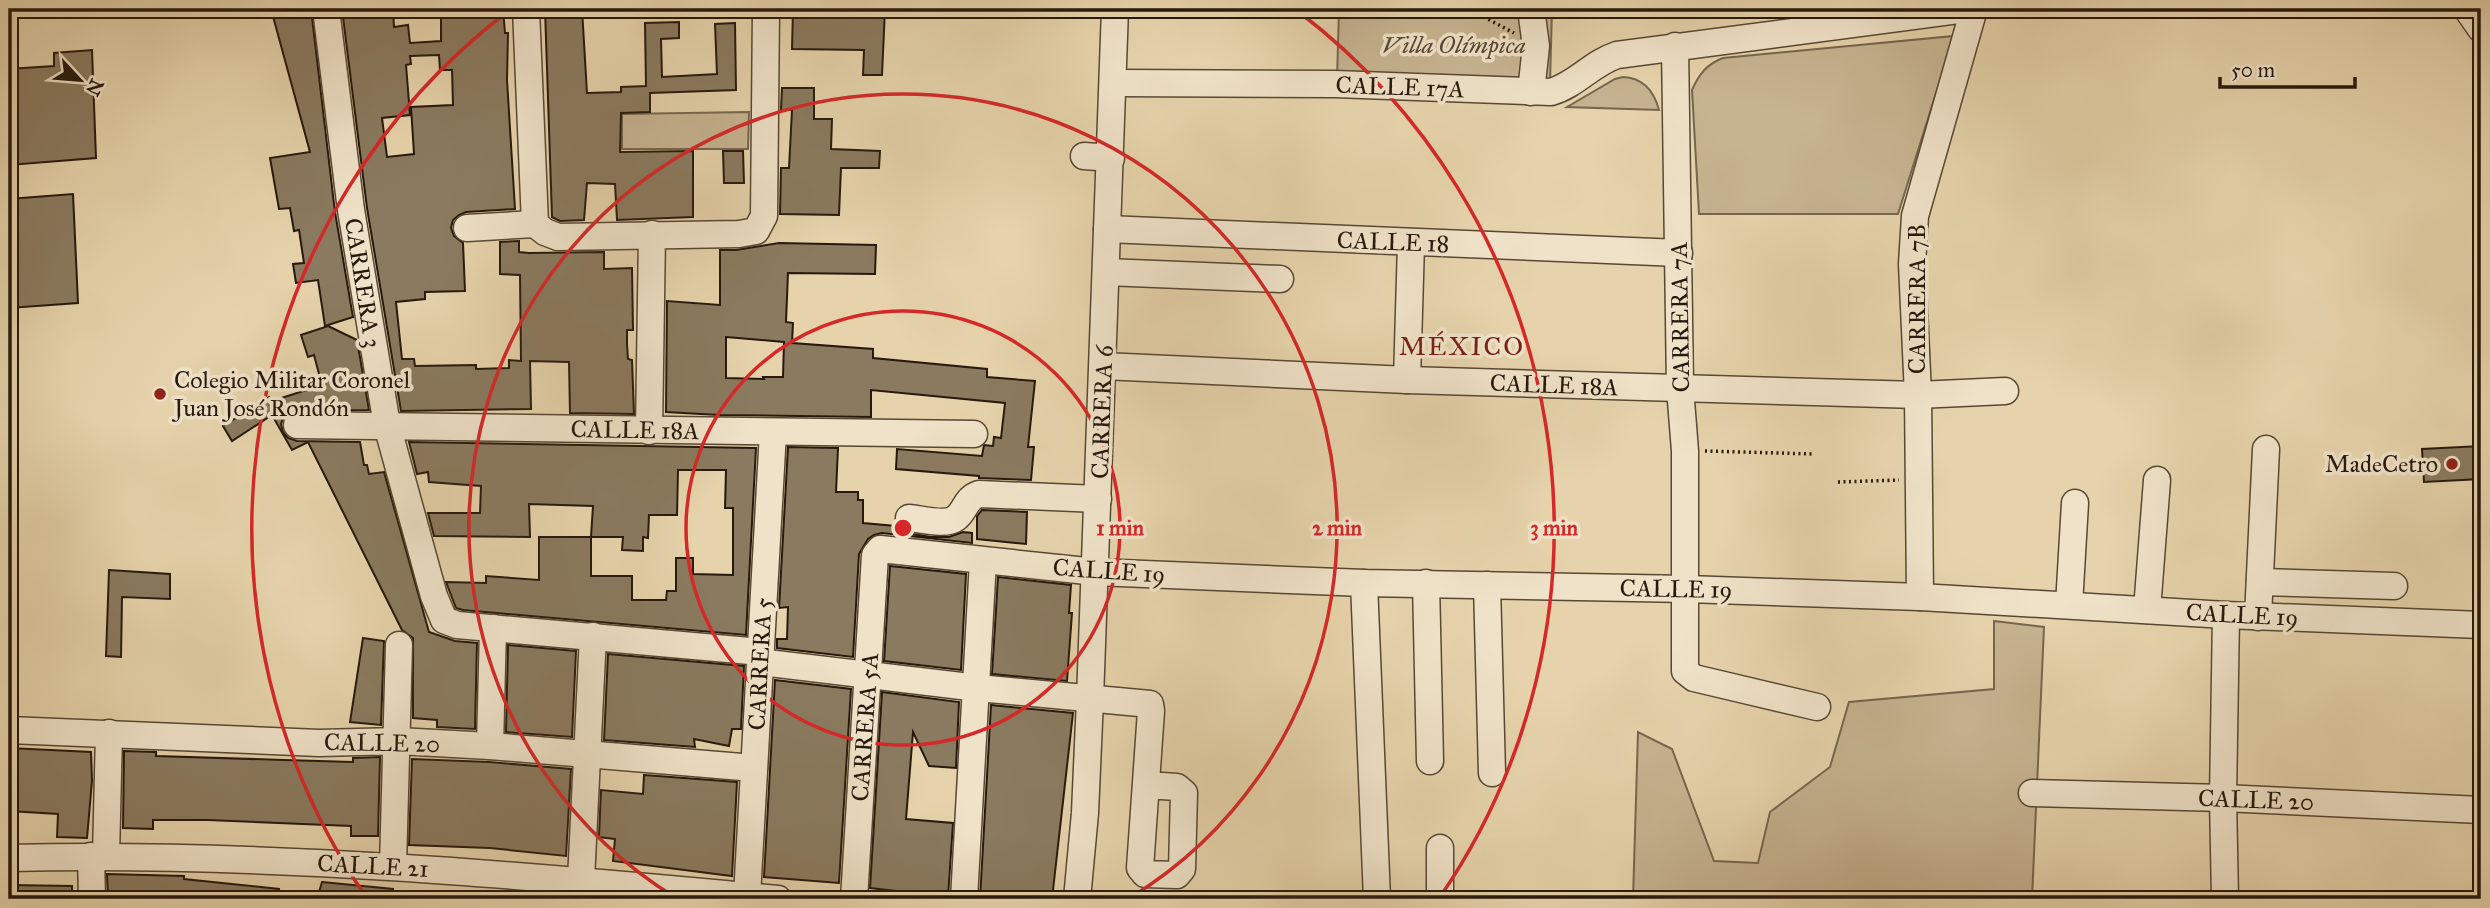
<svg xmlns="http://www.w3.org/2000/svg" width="2490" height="908" viewBox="0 0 2490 908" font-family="'IM FELL Great Primer',serif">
  <rect width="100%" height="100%" fill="#e6d3ab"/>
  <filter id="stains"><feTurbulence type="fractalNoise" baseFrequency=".00286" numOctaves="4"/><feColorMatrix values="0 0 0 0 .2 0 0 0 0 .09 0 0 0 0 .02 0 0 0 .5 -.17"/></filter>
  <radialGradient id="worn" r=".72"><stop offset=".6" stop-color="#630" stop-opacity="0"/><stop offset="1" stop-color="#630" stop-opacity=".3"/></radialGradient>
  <!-- green -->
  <g fill="#c6b390" stroke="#76664e" stroke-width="2">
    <path d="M 1339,9 L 1552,9 L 1550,83 L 1337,79 Z"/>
    <path d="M 1954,36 L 1898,214 L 1699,214 L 1692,90 C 1699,74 1707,64 1723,58 Z"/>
    <path d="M 1623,77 C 1644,78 1654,91 1659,110 L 1567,107 L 1615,79 Z"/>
    <path d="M 749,112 L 748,149 L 622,149 L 622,114 Z"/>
    <path d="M 1994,621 L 2044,627 L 2032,899 L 1633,899 L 1638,732 L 1672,749 L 1714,861 L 1758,863 L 1770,812 L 1830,767 L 1849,702 L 1994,689 Z"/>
  </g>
  <!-- building -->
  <g fill="#8a7a5f" stroke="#27190d" stroke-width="2" fill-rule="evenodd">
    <path d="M 271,9 L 311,9 L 335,212 L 353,317 L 325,326 L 318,280 L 296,283 L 293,264 L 304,263 L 299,230 L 294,231 L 290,208 L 279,209 L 270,158 L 310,152 Z"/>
    <path d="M 342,9 L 393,9 L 394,27 L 408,25 L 410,43 L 441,41 L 441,13 L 466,12 L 466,9 L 503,9 L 505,33 L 508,33 L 507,80 L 515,209 L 466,212 L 459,215 L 453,220 L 451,228 L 454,236 L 463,243 L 465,291 L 425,292 L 425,299 L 396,302 L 402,359 L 414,359 L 415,366 L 476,365 L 476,369 L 509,368 L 509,360 L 521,361 L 520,275 L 500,274 L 500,242 L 519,241 L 519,252 L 529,253 L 604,252 L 604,269 L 632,268 L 633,330 L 627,330 L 627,344 L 628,359 L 632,360 L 634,414 L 570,413 L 569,362 L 530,361 L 531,409 L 401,411 L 367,208 ZM 439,55 L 440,70 L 452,70 L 453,105 L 411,107 L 414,154 L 387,157 L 382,118 L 410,115 L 406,65 L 411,64 L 410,56 Z"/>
    <path d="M 545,9 L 582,9 L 587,93 L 621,92 L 621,87 L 646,86 L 645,23 L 679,22 L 679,38 L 661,39 L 662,77 L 717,74 L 715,24 L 735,23 L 736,90 L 650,93 L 650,112 L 621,113 L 620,152 L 693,151 L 693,217 L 617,220 L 615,184 L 587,183 L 584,220 L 560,221 L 552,217 Z"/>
    <path d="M 793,9 L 885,9 L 882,75 L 863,75 L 864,50 L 792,49 Z"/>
    <path d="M 92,50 L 96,158 L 9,165 L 9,69 L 54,66 L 54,53 Z"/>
    <path d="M 782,88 L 814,88 L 814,119 L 832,119 L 831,149 L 880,151 L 879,168 L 841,168 L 839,215 L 780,214 L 781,168 L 789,168 L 792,110 L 781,110 Z"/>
    <path d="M 723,151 L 743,151 L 744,183 L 724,183 Z"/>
    <path d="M 73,194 L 78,303 L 9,308 L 9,199 Z"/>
    <path d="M 779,243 L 876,245 L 875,274 L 788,273 L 786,322 L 793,323 L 792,343 L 873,349 L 873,358 L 987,369 L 987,377 L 1035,381 L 1028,447 L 1034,447 L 1031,480 L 979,478 L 979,476 L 896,469 L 897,449 L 982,456 L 984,445 L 993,446 L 994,437 L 1001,438 L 1005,403 L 871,390 L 871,417 L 719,415 L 666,412 L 667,301 L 720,305 L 720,250 L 736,250 ZM 726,337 L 784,342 L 783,377 L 763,377 L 764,379 L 726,378 Z"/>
    <path d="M 328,326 L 357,340 L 369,410 L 290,411 L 283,418 L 281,424 L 283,432 L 288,438 L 297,441 L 360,442 L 364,465 L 367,465 L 369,474 L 384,472 L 429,632 L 455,641 L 477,643 L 475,729 L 437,727 L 437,720 L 413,718 L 413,638 L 402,630 L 308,442 L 292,450 L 272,415 L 232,441 L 223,426 L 269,397 L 272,401 L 322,385 L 314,355 L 308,357 L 301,335 Z"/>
    <path d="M 409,442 L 756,448 L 746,635 L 463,610 L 456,608 L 446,582 L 486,583 L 486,576 L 539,580 L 539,537 L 591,537 L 591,576 L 632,576 L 632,600 L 666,600 L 667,591 L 676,591 L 676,558 L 693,558 L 693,574 L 733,575 L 733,508 L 725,508 L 726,470 L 678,470 L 677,515 L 649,515 L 648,538 L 643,537 L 643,551 L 622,550 L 623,537 L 591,537 L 593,506 L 529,504 L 530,537 L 434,536 L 428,513 L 480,513 L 481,486 L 429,482 L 428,472 L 417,474 Z"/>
    <path d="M 2481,446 L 2481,479 L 2424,482 L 2422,449 Z"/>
    <path d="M 788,447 L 838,448 L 836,492 L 858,492 L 858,500 L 863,500 L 863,523 L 896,526 L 906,533 L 931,537 L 949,537 L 963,532 L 972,533 L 972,543 L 882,533 L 874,535 L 868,539 L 859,554 L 853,657 L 777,648 L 777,639 L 787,639 L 788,607 L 779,608 Z"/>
    <path d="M 982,510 L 1027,512 L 1026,544 L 977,539 L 977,516 Z"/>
    <path d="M 890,566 L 966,574 L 961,670 L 884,661 Z"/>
    <path d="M 109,570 L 170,574 L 170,599 L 122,597 L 121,657 L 106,656 Z"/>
    <path d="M 998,577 L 1071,585 L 1069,613 L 1072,613 L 1067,681 L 992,674 Z"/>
    <path d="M 363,638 L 384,641 L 381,725 L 350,722 Z"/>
    <path d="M 508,645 L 576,651 L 572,737 L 506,732 Z"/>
    <path d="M 608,654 L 744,666 L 741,729 L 732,729 L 729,746 L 694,739 L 695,747 L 604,740 Z"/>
    <path d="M 775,680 L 851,689 L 839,883 L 764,877 Z"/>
    <path d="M 882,692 L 959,702 L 956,768 L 929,766 L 913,732 L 906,819 L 953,823 L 948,897 L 870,888 Z"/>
    <path d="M 991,705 L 1073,713 L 1052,899 L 980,899 Z"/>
    <path d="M 9,748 L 91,752 L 92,781 L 87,838 L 57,837 L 58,814 L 9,811 Z"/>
    <path d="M 124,751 L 156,752 L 156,756 L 284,760 L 353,762 L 353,758 L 380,757 L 378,836 L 351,836 L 351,826 L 208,820 L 153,820 L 153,829 L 123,828 Z"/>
    <path d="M 412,759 L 489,762 L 571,769 L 566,856 L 490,848 L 409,845 Z"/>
    <path d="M 644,775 L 737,782 L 732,876 L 613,861 L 615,839 L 599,837 L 601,790 L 643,794 Z"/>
    <path d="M 107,874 L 184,876 L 184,879 L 279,889 L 278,899 L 108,899 Z"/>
    <path d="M 322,882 L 393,889 L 393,899 L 317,899 Z"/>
    <path d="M 9,885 L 72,886 L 72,899 L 9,899 Z"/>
  </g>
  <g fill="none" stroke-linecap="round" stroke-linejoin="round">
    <defs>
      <g id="minor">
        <path d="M 326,9 L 351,210 L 387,425 L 434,596 L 444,620 L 457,625 L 761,652"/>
        <path d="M 526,9 L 535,224"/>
        <path d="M 1531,9 L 1536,46 L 1531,92"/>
        <path d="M 2467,9 L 2481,29"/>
        <path d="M 1675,46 L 1680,388 L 1685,451 L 1685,671 L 1694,678 L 1817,707"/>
        <path d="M 1114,83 L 1335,84 L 1551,92 C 1576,85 1592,63 1617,55 L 1966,9"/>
        <path d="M 1084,156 L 1111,158"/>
        <path d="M 535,224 L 545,232 L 558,237 L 739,234 L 756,231 L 764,216 L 766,9"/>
        <path d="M 467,228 L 535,224"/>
        <path d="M 1107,229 L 1679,253"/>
        <path d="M 1106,272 L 1280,279"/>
        <path d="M 1103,366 L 1407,380 L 1918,395 L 2005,391"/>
        <path d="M 1407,380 L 1411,243"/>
        <path d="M 297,425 L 974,434"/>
        <path d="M 649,431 L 652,234"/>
        <path d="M 909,518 C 921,519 946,526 956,518 C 966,510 965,499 979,494 L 1098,499"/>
        <path d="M 2260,582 L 2394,586"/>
        <path d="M 1364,583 L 1377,899"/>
        <path d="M 1426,583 L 1430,761"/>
        <path d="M 1487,585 L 1492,773"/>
        <path d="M 1920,597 L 1918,395 L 1912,264 L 1915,216 L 1974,9"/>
        <path d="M 2069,605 L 2075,503"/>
        <path d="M 2147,610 L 2157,480"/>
        <path d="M 2258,617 L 2266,449"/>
        <path d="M 760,662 L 978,688 L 1150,704 L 1151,711 L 1140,868 L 1145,874 L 1177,875 L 1182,869 L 1184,793 L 1177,787 L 1147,785"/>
        <path d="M 9,730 L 319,743 L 398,741 L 490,746 L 754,768"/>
        <path d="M 490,746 L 493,628"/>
        <path d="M 2032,793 L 2223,798 L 2481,810"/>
        <path d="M 1440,848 L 1440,899"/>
        <path d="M 91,856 L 92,899"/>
        <path d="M 106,856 L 109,733"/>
        <path d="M 9,858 C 266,852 523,875 778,899"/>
        <path d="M 393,866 L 399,645"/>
        <path d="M 581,880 L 593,636"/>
        <path d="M 747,896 L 773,432"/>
        <path d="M 854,899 L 875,555 L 880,549 L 1096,572 L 1364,583 L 1687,589 L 1920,597 L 2226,615 L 2481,625"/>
        <path d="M 964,899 L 983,561"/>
        <path d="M 1077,899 L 1085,813 L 1090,699 L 1115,9"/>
        <path d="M 2225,899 L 2223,798 L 2226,615"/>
      </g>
    </defs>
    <!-- minor casing -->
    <use href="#minor" stroke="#574834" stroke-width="29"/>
    <!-- path -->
    <g stroke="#27190d" stroke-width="3.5" stroke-dasharray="2 3.5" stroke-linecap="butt">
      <path d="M 1469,9 L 1514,33"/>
      <path d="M 1705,451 L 1814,454"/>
      <path d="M 1838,482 L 1899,480"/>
    </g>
    <!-- minor -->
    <use href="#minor" stroke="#efe2c8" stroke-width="26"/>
  </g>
  <!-- distance rings -->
  <g fill="none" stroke="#d62828" stroke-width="3.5">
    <circle cx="903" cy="528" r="217"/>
    <path d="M676 898A434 434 0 1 1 1130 898"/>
    <path d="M366 897A651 651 0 0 1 507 12M1299 12A651 651 0 0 1 1440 897"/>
  </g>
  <!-- markers -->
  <g fill="#8f2418" stroke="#efe2c8" stroke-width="2.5">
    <circle cx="160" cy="394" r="7"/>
    <circle cx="2452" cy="464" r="7"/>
  </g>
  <g text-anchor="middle" stroke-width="7" stroke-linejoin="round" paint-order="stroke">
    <!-- park labels -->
    <g font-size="24" font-style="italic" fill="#574734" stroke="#efe2c8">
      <text x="1454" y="53">Villa Olímpica</text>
    </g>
    <!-- street labels -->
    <g font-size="24" fill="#27190d" stroke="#efe2c8">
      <text transform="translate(1400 87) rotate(2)" y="8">CALLE 17A</text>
      <text transform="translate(1393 242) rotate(2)" y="8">CALLE 18</text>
      <text transform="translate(363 283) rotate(81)" y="8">CARRERA 3</text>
      <text transform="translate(1917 299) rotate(-90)" y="8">CARRERA 7B</text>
      <text transform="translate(1680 317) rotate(-91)" y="8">CARRERA 7A</text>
      <text transform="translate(1554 385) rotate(2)" y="8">CALLE 18A</text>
      <text transform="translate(1102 412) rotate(-88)" y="8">CARRERA 6</text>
      <text transform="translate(635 430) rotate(1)" y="8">CALLE 18A</text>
      <text transform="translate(1109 571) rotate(4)" y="8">CALLE 19</text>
      <text transform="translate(1676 589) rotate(1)" y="8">CALLE 19</text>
      <text transform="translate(2242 615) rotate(3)" y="8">CALLE 19</text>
      <text transform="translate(760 664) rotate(-87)" y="8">CARRERA 5</text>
      <text transform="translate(865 727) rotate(-86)" y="8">CARRERA 5A</text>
      <text transform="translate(382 743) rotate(1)" y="8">CALLE 20</text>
      <text transform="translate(2256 800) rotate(2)" y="8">CALLE 20</text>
      <text transform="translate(373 866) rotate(3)" y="8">CALLE 21</text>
    </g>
    <!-- poi labels -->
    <g font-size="24" fill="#27190d" stroke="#efe2c8" text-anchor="start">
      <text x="174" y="388">Colegio Militar Coronel<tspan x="174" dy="28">Juan José Rondón</tspan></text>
      <text x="2438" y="472" text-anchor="end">MadeCetro</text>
    </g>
    <!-- neighbourhood labels -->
    <g font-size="26" letter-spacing="2" fill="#7a1f14" stroke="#efe2c8">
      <text x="1462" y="355">MÉXICO</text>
    </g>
  </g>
  <circle cx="903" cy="528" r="10" fill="#d62828" stroke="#efe2c8" stroke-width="3.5"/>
  <g font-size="21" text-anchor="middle" font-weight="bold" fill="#d62828" stroke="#efe2c8" stroke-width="7" stroke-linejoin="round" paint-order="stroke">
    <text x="1120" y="535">1 min</text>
    <text x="1337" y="535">2 min</text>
    <text x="1554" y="535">3 min</text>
  </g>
  <!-- margin -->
  <rect width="2490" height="908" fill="none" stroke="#e6d3ab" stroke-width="35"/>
  <rect x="10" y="10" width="2469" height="887" fill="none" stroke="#27190d" stroke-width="3.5"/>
  <rect x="18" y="18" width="2455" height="873" fill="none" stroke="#27190d" stroke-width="2"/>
  <!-- north arrow -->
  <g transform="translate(80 80) rotate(116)" stroke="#efe2c8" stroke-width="5" paint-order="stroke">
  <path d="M0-5L12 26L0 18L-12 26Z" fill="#27190d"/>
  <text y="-10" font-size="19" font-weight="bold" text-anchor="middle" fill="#27190d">N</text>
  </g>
  <!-- scale -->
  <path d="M2220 77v10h135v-10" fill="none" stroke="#27190d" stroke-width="3.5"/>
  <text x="2231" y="77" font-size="21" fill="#27190d" stroke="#efe2c8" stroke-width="5" paint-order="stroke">50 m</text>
  <rect width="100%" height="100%" filter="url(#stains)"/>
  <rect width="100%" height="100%" fill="url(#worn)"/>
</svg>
